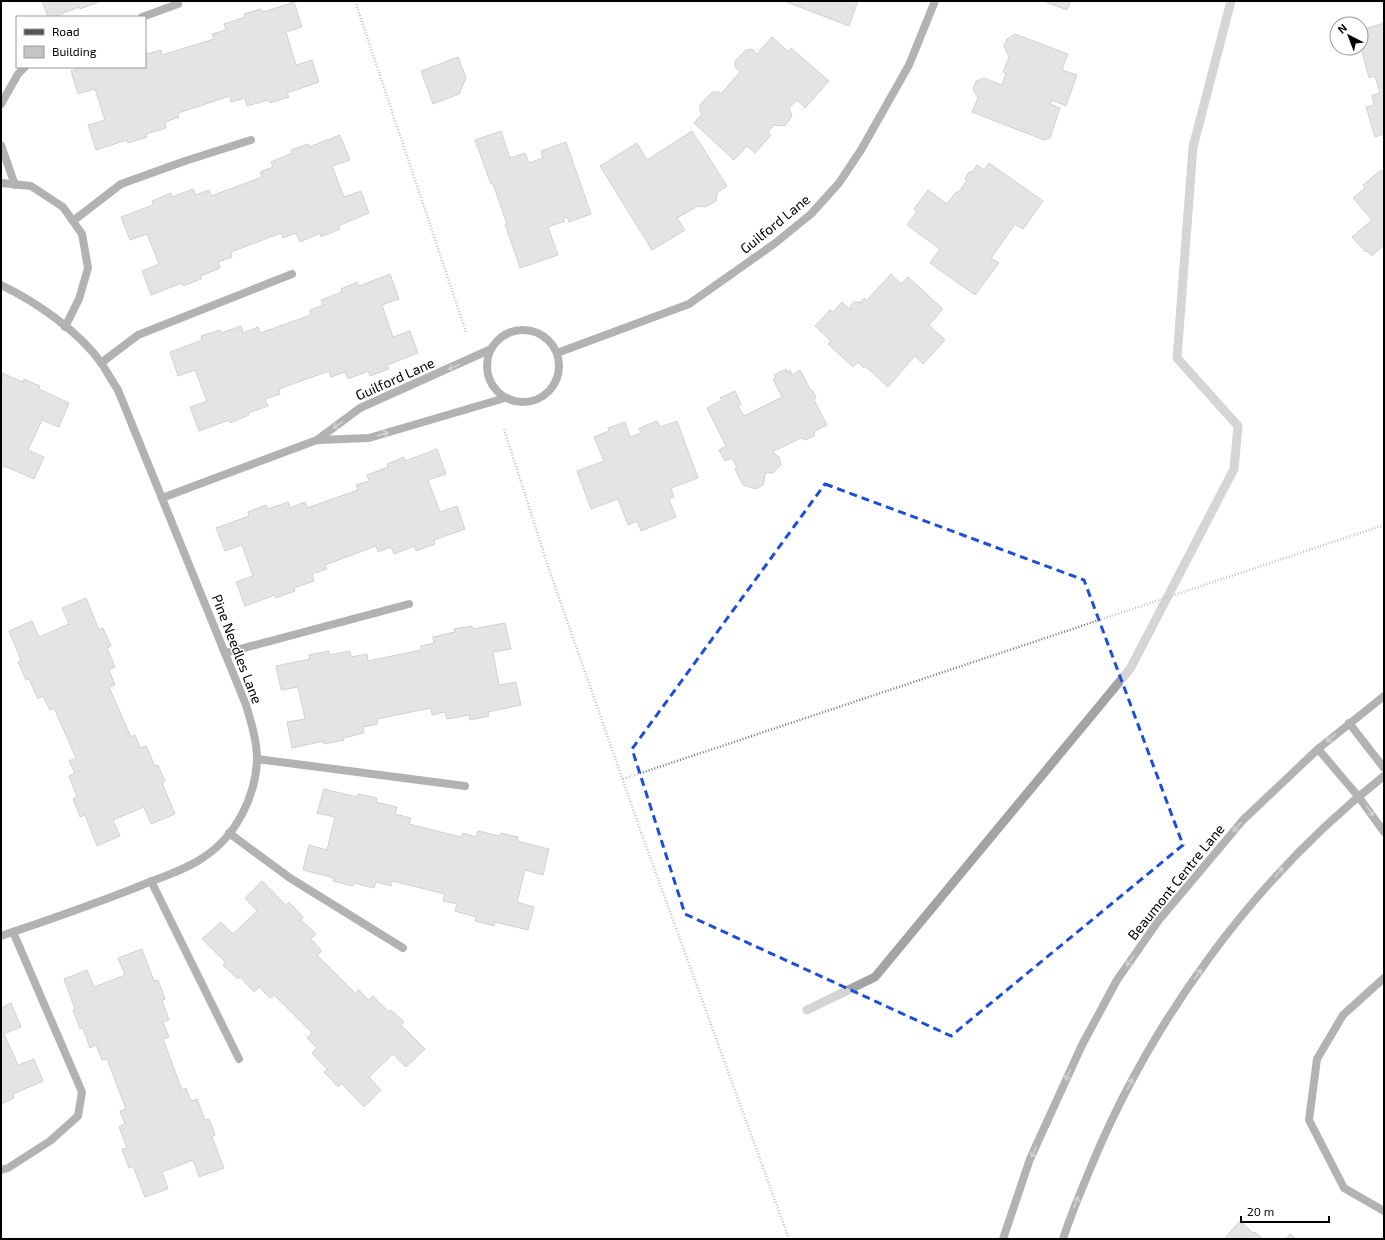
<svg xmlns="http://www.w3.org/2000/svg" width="1385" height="1240" viewBox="0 0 1385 1240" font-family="'Exo 2',sans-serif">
  <rect width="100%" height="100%" fill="#fff"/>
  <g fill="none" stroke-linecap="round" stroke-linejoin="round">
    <!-- stream -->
    <path stroke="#a3a3a3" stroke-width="9" d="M 807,1010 L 875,977 L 1130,669 L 1234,469 L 1238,426 L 1177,358 L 1193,147 L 1231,1"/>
  </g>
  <!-- building -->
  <g fill="#c4c4c4" stroke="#999">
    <path d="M 42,1 L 98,1 L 99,2 L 80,9 L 79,7 L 53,17 L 48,17 Z"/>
    <path d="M 784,1 L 858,1 L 849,26 Z"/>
    <path d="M 1043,1 L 1071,1 L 1067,10 Z"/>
    <path d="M 294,2 L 302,27 L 286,32 L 296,65 L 312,60 L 319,82 L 287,93 L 289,97 L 270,103 L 269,100 L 247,106 L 245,98 L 231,102 L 230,96 L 178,113 L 179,117 L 165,122 L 166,128 L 146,134 L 147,137 L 128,143 L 127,140 L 96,150 L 88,125 L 105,120 L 95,89 L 78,94 L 71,71 L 82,67 L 145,67 L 145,49 L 147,54 L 161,50 L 162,55 L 214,39 L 212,34 L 226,30 L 224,24 L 245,17 L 244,14 L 261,9 L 263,12 Z"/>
    <path d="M 1384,23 L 1384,134 L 1375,137 L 1366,107 L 1374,105 L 1372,95 L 1380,93 L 1375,76 L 1369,78 L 1361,48 L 1361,30 Z"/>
    <path d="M 1015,34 L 1068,54 L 1062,70 L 1077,75 L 1066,106 L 1052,100 L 1050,104 L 1060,108 L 1050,138 L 1044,140 L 972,112 L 978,98 L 973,90 L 976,81 L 984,78 L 1002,85 L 1006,73 L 1003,72 L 1009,57 L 1004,46 L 1007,39 Z"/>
    <path d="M 772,37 L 789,52 L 791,48 L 829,81 L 805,108 L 797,100 L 789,108 L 792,116 L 785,126 L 774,125 L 768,132 L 771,135 L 755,153 L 747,146 L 734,160 L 694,123 L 702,114 L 700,111 L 700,105 L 712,92 L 719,92 L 721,94 L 740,72 L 735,67 L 735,61 L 746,50 L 752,49 L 757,54 Z"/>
    <path d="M 458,57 L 466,78 L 459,94 L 433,104 L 421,71 Z"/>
    <path d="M 501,131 L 510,158 L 525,153 L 529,163 L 543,158 L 541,151 L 566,142 L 591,214 L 569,222 L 567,217 L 563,218 L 565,221 L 548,227 L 558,255 L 520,268 L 505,224 L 507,224 L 493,184 L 491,184 L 475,140 Z"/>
    <path d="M 692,131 L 727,186 L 717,193 L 716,201 L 706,207 L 698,206 L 677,218 L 685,230 L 652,250 L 600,166 L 637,143 L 647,160 Z"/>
    <path d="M 340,135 L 350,160 L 332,166 L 344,197 L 361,191 L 369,213 L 338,226 L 340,229 L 321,237 L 320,233 L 300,242 L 296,233 L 283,238 L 281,233 L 231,252 L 232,257 L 218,262 L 220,268 L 201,276 L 201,279 L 183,286 L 182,283 L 151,295 L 142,271 L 159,264 L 147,234 L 130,240 L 121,217 L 153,205 L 152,201 L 171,193 L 172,197 L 193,189 L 195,195 L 209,190 L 211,196 L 262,177 L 260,172 L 273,167 L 271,162 L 292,153 L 291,150 L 308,144 L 309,147 Z"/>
    <path d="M 989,163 L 1043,201 L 1023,229 L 1015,224 L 991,258 L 999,263 L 975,295 L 930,263 L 940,249 L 907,225 L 917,211 L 914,209 L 928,190 L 947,204 L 956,192 L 959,192 L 967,180 L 965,179 L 969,172 L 972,172 L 977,165 L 984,170 Z"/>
    <path d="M 1381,170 L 1384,173 L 1384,247 L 1383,246 L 1372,256 L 1367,251 L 1366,252 L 1352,237 L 1372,220 L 1353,198 L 1365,188 L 1363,185 Z"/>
    <path d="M 390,274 L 399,299 L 382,305 L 393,337 L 410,331 L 418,353 L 387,365 L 389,369 L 370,376 L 368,371 L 348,379 L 345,372 L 331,377 L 329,371 L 279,389 L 280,394 L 265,399 L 268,406 L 248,413 L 249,415 L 230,423 L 229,420 L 199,431 L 190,407 L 207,401 L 195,370 L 178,376 L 170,352 L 202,340 L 201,336 L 220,330 L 221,333 L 241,326 L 243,333 L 258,327 L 260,333 L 311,315 L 310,310 L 323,305 L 321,300 L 342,292 L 341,289 L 357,282 L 359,286 Z"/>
    <path d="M 891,274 L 901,284 L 908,277 L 943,309 L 929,325 L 945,340 L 923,364 L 915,356 L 888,387 L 865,366 L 864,368 L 858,362 L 853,367 L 828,344 L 831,341 L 815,326 L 830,310 L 833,312 L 842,302 L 851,310 L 850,306 L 854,302 L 861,302 L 864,298 L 866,301 Z"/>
    <path d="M 786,369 L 787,372 L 790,370 L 792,375 L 800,370 L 811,391 L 812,390 L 816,397 L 814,400 L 827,425 L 815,431 L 814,436 L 806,440 L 801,438 L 772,452 L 779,457 L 781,465 L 774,472 L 771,473 L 766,472 L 763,485 L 756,489 L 743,485 L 735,469 L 737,468 L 732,458 L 725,461 L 719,450 L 726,446 L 707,408 L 722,400 L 720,398 L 735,391 L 741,404 L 738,406 L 744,416 L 782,397 L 773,379 L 776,378 L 774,375 Z"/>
    <path d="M 2,373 L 23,382 L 24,379 L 40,386 L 39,389 L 69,403 L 59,427 L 42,420 L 28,450 L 44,457 L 34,479 L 4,466 L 1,469 Z"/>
    <path d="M 657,421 L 660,427 L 677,421 L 698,478 L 671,488 L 674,497 L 669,499 L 676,517 L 641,531 L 637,521 L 628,525 L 618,499 L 591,509 L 577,471 L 604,461 L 594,437 L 609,431 L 608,428 L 625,422 L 630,437 L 641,433 L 639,428 Z"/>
    <path d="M 437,449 L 446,474 L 428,480 L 440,512 L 457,506 L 465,529 L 434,540 L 435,544 L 416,551 L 415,546 L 394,554 L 391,547 L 378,552 L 376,546 L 325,565 L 327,569 L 312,574 L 314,581 L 294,588 L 295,591 L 276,598 L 275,595 L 245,606 L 236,582 L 253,576 L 242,545 L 225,551 L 216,528 L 249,516 L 248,512 L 266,505 L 268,509 L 288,502 L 290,508 L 305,502 L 307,508 L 358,490 L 356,485 L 369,481 L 367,475 L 388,467 L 387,464 L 404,457 L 405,461 Z"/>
    <path d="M 86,598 L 99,630 L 103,628 L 111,646 L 107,648 L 115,667 L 109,670 L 115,685 L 109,687 L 131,737 L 135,735 L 140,748 L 146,746 L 155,766 L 158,765 L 165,781 L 162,783 L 175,814 L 151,824 L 144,807 L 113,820 L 120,836 L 97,846 L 85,815 L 80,817 L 73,799 L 77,797 L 69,776 L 75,773 L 69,761 L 76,758 L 54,708 L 50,710 L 43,696 L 38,699 L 29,679 L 26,680 L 18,662 L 21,660 L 9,631 L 32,621 L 39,637 L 69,624 L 62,608 Z"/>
    <path d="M 505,623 L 511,649 L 493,652 L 499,685 L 516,682 L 521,705 L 488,712 L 489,716 L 470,720 L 469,715 L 447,719 L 445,712 L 432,715 L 431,708 L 377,719 L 378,724 L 363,727 L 364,733 L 343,738 L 344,740 L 324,744 L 324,741 L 292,748 L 287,722 L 305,719 L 298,687 L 281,690 L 276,666 L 310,659 L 309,655 L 329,651 L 329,655 L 350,651 L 351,657 L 367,654 L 368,661 L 421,650 L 421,646 L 434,643 L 433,637 L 455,632 L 454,629 L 472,626 L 473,629 Z"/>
    <path d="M 324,789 L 357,797 L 358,794 L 377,798 L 376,802 L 397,807 L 395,814 L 411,818 L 409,824 L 461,837 L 463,833 L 476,837 L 478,831 L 500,836 L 501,833 L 518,837 L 517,841 L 549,849 L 543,875 L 525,870 L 517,902 L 534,907 L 528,930 L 495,922 L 494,926 L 475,921 L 476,917 L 455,911 L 457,904 L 443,901 L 445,894 L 392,881 L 391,886 L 376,882 L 374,888 L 354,883 L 353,886 L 333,881 L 334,878 L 303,870 L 309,845 L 327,850 L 335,817 L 317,813 Z"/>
    <path d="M 262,881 L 286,905 L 289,902 L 303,917 L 301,920 L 316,934 L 311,939 L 322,951 L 317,955 L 355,993 L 359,990 L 368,1000 L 373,996 L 389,1012 L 391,1010 L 404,1022 L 401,1025 L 425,1049 L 406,1067 L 393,1054 L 369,1077 L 381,1090 L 364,1107 L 341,1083 L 338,1087 L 324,1072 L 327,1069 L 312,1053 L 317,1048 L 307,1038 L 312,1033 L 274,995 L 270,998 L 259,987 L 254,992 L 240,977 L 238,979 L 223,965 L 225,962 L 202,939 L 221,922 L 233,934 L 257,911 L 245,898 Z"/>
    <path d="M 142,949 L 154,981 L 158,980 L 165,999 L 162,1000 L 169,1020 L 163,1022 L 169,1037 L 163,1039 L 182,1090 L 186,1088 L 191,1101 L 197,1099 L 205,1120 L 209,1119 L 215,1135 L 212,1137 L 224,1168 L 199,1177 L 193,1160 L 162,1172 L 168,1189 L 145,1197 L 133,1166 L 129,1168 L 122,1149 L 127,1148 L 119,1127 L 125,1124 L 120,1111 L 126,1109 L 107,1059 L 102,1060 L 96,1045 L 90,1048 L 83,1028 L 80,1029 L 73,1010 L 75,1009 L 64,979 L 87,970 L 94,987 L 125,975 L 118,958 Z"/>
    <path d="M 11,1003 L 21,1027 L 4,1034 L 18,1065 L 34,1059 L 43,1081 L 13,1094 L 14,1098 L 1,1104 L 1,1008 Z"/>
    <path d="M 1240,1221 L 1253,1233 L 1255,1232 L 1263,1239 L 1264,1238 L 1266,1239 L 1224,1239 Z"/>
    <path d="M 1290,1234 L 1296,1239 L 1286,1239 Z"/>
  </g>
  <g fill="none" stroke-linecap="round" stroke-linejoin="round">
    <!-- path -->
    <g stroke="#777" stroke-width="2.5" stroke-dasharray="1 2" stroke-linecap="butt">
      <path d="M 355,1 L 466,332"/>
      <path d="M 504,429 L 550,572 L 641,832 L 789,1239"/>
      <path d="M 623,779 L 1384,525"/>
    </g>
    <!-- service -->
    <g stroke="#555" stroke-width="8">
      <path d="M 142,17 L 178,4"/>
      <path d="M 1,104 L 18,74 L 25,67"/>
      <path d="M 1,145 L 15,185"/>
      <path d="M 73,221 L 121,184 L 185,161 L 251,140"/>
      <path d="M 101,363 L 138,335 L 292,274"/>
      <path d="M 225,653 L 409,604"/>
      <path d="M 257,759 L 465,786"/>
      <path d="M 229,833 L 290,878 L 403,948"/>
      <path d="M 151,881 L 239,1059"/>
      <path d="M 1,1170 L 8,1168 L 50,1141 L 78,1116 L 82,1092 L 13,932"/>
    </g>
    <!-- minor -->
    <g stroke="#555" stroke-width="8">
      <path d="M 1,183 L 31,186 L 63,207 L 82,234 L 88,268 L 79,299 L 65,327"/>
      <path d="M 1,285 C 35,301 80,332 102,364 C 107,372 112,381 118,390 L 246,705 C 251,722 257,741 257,759 C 256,796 236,836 204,857 C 184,871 158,878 135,888 C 91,905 46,921 1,936"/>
      <circle cx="523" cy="366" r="36"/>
      <path d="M 557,353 L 689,304 L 774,244 L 811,214 L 839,183 L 861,150 L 909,65 L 935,1"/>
      <path d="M 318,440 L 369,438 L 505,398"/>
      <path d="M 162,498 L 317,440 L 360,408 L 489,350"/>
      <path d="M 1349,723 L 1384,768"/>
      <path d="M 1318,749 L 1358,796 L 1384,832"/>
      <path d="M 1384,978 L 1343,1015 L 1317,1059 L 1309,1120 L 1344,1188 L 1384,1211"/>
    </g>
    <!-- tertiary -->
    <g stroke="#555" stroke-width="8">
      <path d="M 1003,1239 L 1030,1159 L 1082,1045 L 1117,980 L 1159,920 L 1243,820 L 1318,749 L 1384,696"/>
      <path d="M 1063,1239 C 1070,1217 1079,1196 1088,1174 C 1150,1021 1254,878 1384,776"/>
    </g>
  </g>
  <!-- one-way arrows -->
  <defs><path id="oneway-shaft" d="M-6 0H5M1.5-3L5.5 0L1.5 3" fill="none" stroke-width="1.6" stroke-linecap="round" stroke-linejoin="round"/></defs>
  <g stroke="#999">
    <use href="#oneway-shaft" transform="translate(454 367) rotate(156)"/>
    <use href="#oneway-shaft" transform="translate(338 425) rotate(143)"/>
    <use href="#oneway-shaft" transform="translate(383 434) rotate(-16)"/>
    <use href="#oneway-shaft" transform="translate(1331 738) rotate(140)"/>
    <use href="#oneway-shaft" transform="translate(1370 811) rotate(54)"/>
    <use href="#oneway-shaft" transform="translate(1237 827) rotate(130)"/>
    <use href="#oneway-shaft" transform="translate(1279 872) rotate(-49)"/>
    <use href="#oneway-shaft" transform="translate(1130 961) rotate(125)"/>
    <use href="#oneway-shaft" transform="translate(1198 974) rotate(-54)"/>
    <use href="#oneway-shaft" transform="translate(1068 1075) rotate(114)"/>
    <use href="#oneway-shaft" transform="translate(1130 1084) rotate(-64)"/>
    <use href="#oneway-shaft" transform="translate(1034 1152) rotate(114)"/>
    <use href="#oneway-shaft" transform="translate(1076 1202) rotate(-68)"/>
  </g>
  <!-- marked area -->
  <path d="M0 0H1385V1240H0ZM 825,484 L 1084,580 L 1183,845 L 951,1036 L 685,914 L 632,749 Z" fill="#fff" fill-opacity=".55" fill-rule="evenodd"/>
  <path fill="none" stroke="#1d4ed8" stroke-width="3" stroke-dasharray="8 5" stroke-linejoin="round" d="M 825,484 L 1084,580 L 1183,845 L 951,1036 L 685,914 L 632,749 Z"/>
  <g text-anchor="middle" stroke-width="3" stroke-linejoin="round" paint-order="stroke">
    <!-- street labels -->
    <g font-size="14" fill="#000" stroke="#fff">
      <text transform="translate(775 224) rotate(-39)" y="5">Guilford Lane</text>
      <text transform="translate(395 379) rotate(-24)" y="5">Guilford Lane</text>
      <text transform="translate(237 649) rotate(69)" y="5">Pine Needles Lane</text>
      <text transform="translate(1176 882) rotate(-51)" y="5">Beaumont Centre Lane</text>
    </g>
  </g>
  <!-- border -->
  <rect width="1385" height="1240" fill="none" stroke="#000000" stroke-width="4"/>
  <!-- legend -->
  <rect x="16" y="16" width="130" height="52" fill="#ffffff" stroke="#999999"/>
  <rect x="24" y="29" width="20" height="6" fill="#555555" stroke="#999999"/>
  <text x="52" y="36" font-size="12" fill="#000000">Road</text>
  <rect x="24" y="46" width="20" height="12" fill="#c4c4c4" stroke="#999999"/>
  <text x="52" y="56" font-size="12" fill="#000000">Building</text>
  <!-- north arrow -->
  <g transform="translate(1349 36) rotate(318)"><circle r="19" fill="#ffffff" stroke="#999999"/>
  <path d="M0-3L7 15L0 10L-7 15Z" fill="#000000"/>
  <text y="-6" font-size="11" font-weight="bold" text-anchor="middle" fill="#000000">N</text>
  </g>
  <!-- scale -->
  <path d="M1241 1216v6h88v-6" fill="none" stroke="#000000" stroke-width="2"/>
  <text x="1247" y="1216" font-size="12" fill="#000000" stroke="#ffffff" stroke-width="3" paint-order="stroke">20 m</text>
</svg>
